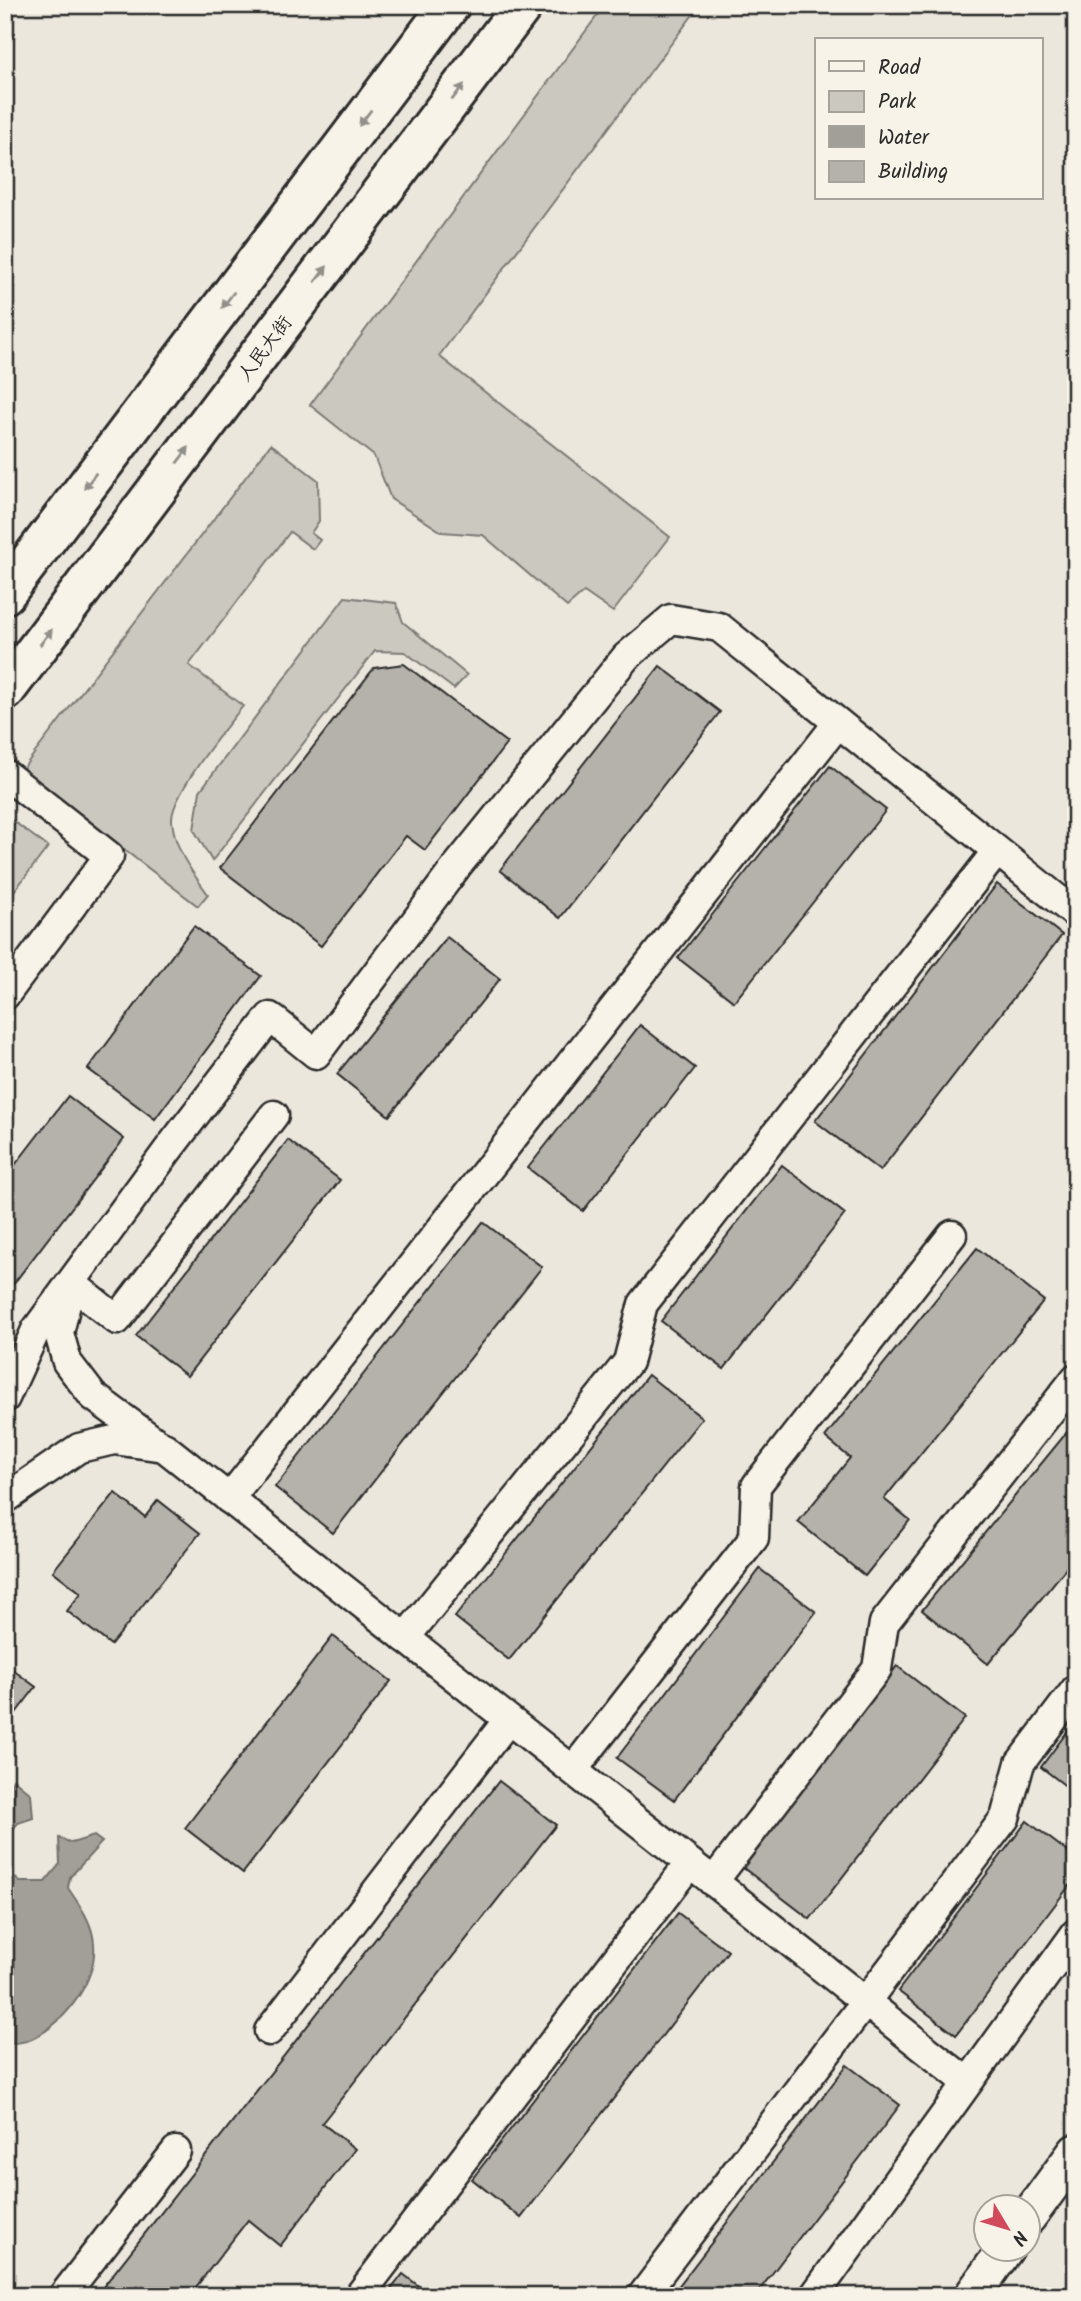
<svg xmlns="http://www.w3.org/2000/svg" width="1081" height="2301" viewBox="0 0 1081 2301" font-family="Kalam,'LXGW WenKai TC',sans-serif">
  <rect width="100%" height="100%" fill="#ebe7dd"/>
  <filter id="ink" filterUnits="userSpaceOnUse"><feTurbulence type="fractalNoise" baseFrequency=".0143" numOctaves="2"/><feDisplacementMap in="SourceGraphic" scale="14" xChannelSelector="R" yChannelSelector="G"/><feConvolveMatrix kernelMatrix="1 2 1 2 8 2 1 2 1" color-interpolation-filters="sRGB"/></filter>
  <g filter="url(#ink)">
    <!-- green -->
    <g fill="#cbc8bf" stroke="#7b7a75" stroke-width="2">
      <path d="M 605,5 L 700,5 L 439,356 L 670,537 L 613,612 L 584,592 L 567,607 L 483,535 L 442,532 L 391,499 L 374,456 L 310,405 Z"/>
      <path d="M 271,444 L 318,480 L 319,521 L 311,533 L 320,540 L 313,549 L 290,532 L 189,665 L 243,706 C 226,727 170,796 172,821 C 175,850 191,871 208,894 L 198,906 L 21,771 Z"/>
      <path d="M 345,597 L 396,603 L 403,622 L 467,675 L 454,689 L 405,652 L 375,651 L 212,861 L 194,830 L 200,791 Z"/>
      <path d="M 5,815 L 48,847 L 5,903 Z"/>
    </g>
    <!-- water -->
    <g fill="#a29f98" stroke="#72716c" stroke-width="2">
      <path d="M 13,1779 L 31,1794 L 33,1818 L 18,1823 L 5,1838 L 5,1797 Z"/>
      <path d="M 94,1836 L 102,1842 L 70,1877 L 68,1888 C 78,1903 89,1917 93,1936 C 101,1977 67,2021 32,2039 C 25,2043 14,2043 5,2044 L 5,1869 L 20,1882 L 45,1882 L 60,1864 L 59,1838 L 72,1843 Z"/>
    </g>
    <!-- building -->
    <g fill="#b5b2ab" stroke="#2b2b2b" stroke-width="2">
      <path d="M 404,664 L 507,743 L 425,850 L 406,836 L 321,946 L 220,868 L 374,668 Z"/>
      <path d="M 660,666 L 720,712 L 560,918 L 500,870 Z"/>
      <path d="M 830,766 L 886,810 L 734,1002 L 678,958 Z"/>
      <path d="M 997,884 L 1062,935 L 880,1171 L 815,1121 Z"/>
      <path d="M 194,926 L 261,976 L 155,1119 L 88,1069 Z"/>
      <path d="M 447,937 L 500,979 L 389,1116 L 337,1074 Z"/>
      <path d="M 640,1025 L 695,1068 L 583,1211 L 528,1168 Z"/>
      <path d="M 68,1096 L 124,1139 L 5,1295 L 5,1178 Z"/>
      <path d="M 288,1140 L 340,1180 L 187,1376 L 136,1336 Z"/>
      <path d="M 782,1165 L 845,1214 L 724,1369 L 661,1321 Z"/>
      <path d="M 483,1222 L 542,1267 L 333,1533 L 275,1487 Z"/>
      <path d="M 977,1248 L 1044,1301 L 884,1499 L 910,1520 L 865,1576 L 798,1522 L 850,1458 L 825,1437 Z"/>
      <path d="M 648,1375 L 702,1418 L 509,1660 L 455,1617 Z"/>
      <path d="M 1076,1421 L 1076,1556 L 988,1664 L 922,1610 Z"/>
      <path d="M 115,1493 L 145,1517 L 158,1500 L 200,1533 L 111,1645 L 67,1611 L 81,1593 L 53,1571 Z"/>
      <path d="M 760,1569 L 816,1612 L 674,1800 L 617,1758 Z"/>
      <path d="M 333,1636 L 391,1681 L 243,1873 L 185,1828 Z"/>
      <path d="M 5,1664 L 36,1687 L 5,1727 Z"/>
      <path d="M 897,1666 L 965,1718 L 810,1919 L 742,1867 Z"/>
      <path d="M 1076,1720 L 1076,1794 L 1041,1767 Z"/>
      <path d="M 499,1781 L 556,1825 L 322,2123 L 355,2149 L 280,2246 L 248,2220 L 189,2296 L 96,2296 Z"/>
      <path d="M 1027,1821 L 1076,1858 L 1076,1877 L 956,2035 L 898,1991 Z"/>
      <path d="M 678,1913 L 728,1951 L 521,2218 L 472,2179 Z"/>
      <path d="M 847,2065 L 900,2105 L 755,2296 L 671,2296 Z"/>
      <path d="M 403,2274 L 432,2296 L 386,2296 Z"/>
    </g>
    <g fill="none" stroke-linecap="round" stroke-linejoin="round">
      <defs>
        <g id="minor">
          <path d="M 5,774 L 109,856 L 5,995"/>
          <path d="M 5,1398 L 36,1330 L 168,1150 L 270,1017 L 316,1054 L 457,866 L 626,657 L 671,619 L 719,627 L 1076,914"/>
          <path d="M 161,1446 L 93,1396 L 67,1362 L 59,1333 L 71,1283 L 117,1320 L 274,1115"/>
          <path d="M 5,1499 L 79,1448 L 114,1440 L 164,1447 L 967,2082"/>
          <path d="M 229,1499 L 838,723"/>
          <path d="M 405,1638 L 628,1362 L 643,1304 L 997,851"/>
          <path d="M 573,1770 L 754,1538 L 756,1486 L 952,1235"/>
          <path d="M 713,1882 L 877,1669 L 884,1623 L 1076,1378"/>
          <path d="M 269,2031 L 508,1720"/>
          <path d="M 63,2296 L 176,2151"/>
          <path d="M 359,2296 L 690,1863"/>
          <path d="M 642,2296 L 1005,1818 L 1020,1763 L 1076,1689"/>
          <path d="M 814,2296 L 1076,1933"/>
        </g>
        <g id="tertiary">
          <path d="M 1028,2217 L 1076,2152"/>
          <path d="M 972,2296 L 1006,2248"/>
        </g>
        <g id="primary">
          <path d="M 5,594 L 450,5"/>
          <path d="M 5,691 L 523,5"/>
        </g>
      </defs>
      <!-- minor casing -->
      <use href="#minor" stroke="#2b2b2b" stroke-width="33"/>
      <!-- tertiary casing -->
      <use href="#tertiary" stroke="#2b2b2b" stroke-width="40"/>
      <!-- primary casing -->
      <use href="#primary" stroke="#2b2b2b" stroke-width="44"/>
      <!-- minor -->
      <use href="#minor" stroke="#f7f3e8" stroke-width="28"/>
      <!-- tertiary -->
      <use href="#tertiary" stroke="#f7f3e8" stroke-width="35"/>
      <!-- primary -->
      <use href="#primary" stroke="#f7f3e8" stroke-width="38"/>
    </g>
    <!-- one-way arrows -->
    <defs><path id="oneway-solid" d="M-6-.8H1V-3.2L6.5 0L1 3.2V.8H-6Z" transform="scale(1.75)"/></defs>
    <g fill="#918f8a">
      <use href="#oneway-solid" transform="translate(458 92) rotate(-53)"/>
      <use href="#oneway-solid" transform="translate(365 118) rotate(127)"/>
      <use href="#oneway-solid" transform="translate(321 274) rotate(-53)"/>
      <use href="#oneway-solid" transform="translate(228 300) rotate(127)"/>
      <use href="#oneway-solid" transform="translate(183 455) rotate(-53)"/>
      <use href="#oneway-solid" transform="translate(90 481) rotate(127)"/>
      <use href="#oneway-solid" transform="translate(46 637) rotate(-53)"/>
    </g>
  </g>
  <g text-anchor="middle" stroke-width="6" stroke-linejoin="round" paint-order="stroke">
    <!-- street labels -->
    <g font-size="19" fill="#2b2b2b" stroke="#f7f3e8">
      <text transform="translate(264 348) rotate(-53)" y="7">人民大街</text>
    </g>
  </g>
  <!-- margin -->
  <rect width="1081" height="2301" fill="none" stroke="#f7f3e8" stroke-width="28"/>
  <rect x="14" y="14" width="1053" height="2273" fill="none" stroke="#2b2b2b" stroke-width="2.5" filter="url(#ink)"/>
  <!-- legend -->
  <rect x="815" y="38" width="228" height="161" fill="#f7f3e8" stroke="#a5a39c" stroke-width="2"/>
  <rect x="829" y="61" width="35" height="10" fill="#f7f3e8" stroke="#a5a39c" stroke-width="2"/>
  <text x="878" y="74" font-size="21" fill="#2b2b2b">Road</text>
  <rect x="829" y="91" width="35" height="21" fill="#cbc8bf" stroke="#a5a39c" stroke-width="2"/>
  <text x="878" y="108" font-size="21" fill="#2b2b2b">Park</text>
  <rect x="829" y="126" width="35" height="21" fill="#a29f98" stroke="#a5a39c" stroke-width="2"/>
  <text x="878" y="144" font-size="21" fill="#2b2b2b">Water</text>
  <rect x="829" y="161" width="35" height="21" fill="#b5b2ab" stroke="#a5a39c" stroke-width="2"/>
  <text x="878" y="178" font-size="21" fill="#2b2b2b">Building</text>
  <!-- north arrow -->
  <g transform="translate(1007 2228) rotate(128)"><circle r="33" fill="#f7f3e8" stroke="#a5a39c" stroke-width="2"/>
  <path d="M0-5L12 26L0 18L-12 26Z" fill="#d1495b"/>
  <text y="-10" font-size="19" font-weight="bold" text-anchor="middle" fill="#2b2b2b">N</text>
  </g>
</svg>
